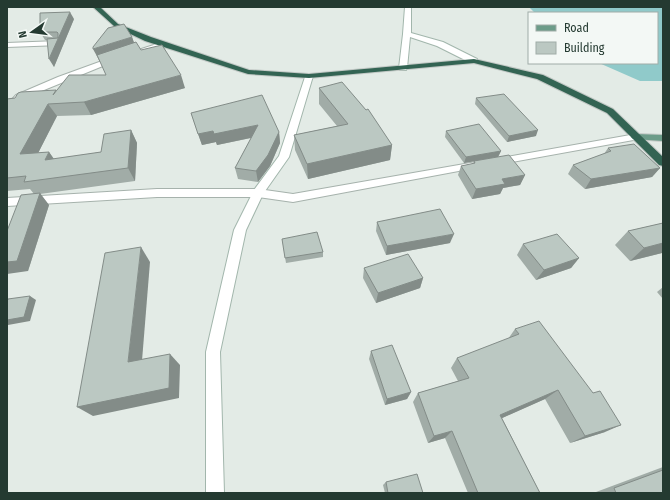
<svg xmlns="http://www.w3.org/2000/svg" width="670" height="500" viewBox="0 0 670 500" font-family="'Fira Sans Condensed',sans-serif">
  <rect width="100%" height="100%" fill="#e3ebe6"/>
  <!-- water -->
  <path fill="#90caca" d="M 529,7 L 663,7 L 663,81 L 640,81 L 599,63 L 657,63 L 657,13 L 535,13 Z"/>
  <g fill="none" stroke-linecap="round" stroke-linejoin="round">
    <defs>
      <g id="street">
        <path d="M 58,41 L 61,41 L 61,45 L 7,47 L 7,43 Z"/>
        <path d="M 163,42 L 167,44 L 166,46 L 133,55 L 129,53 Z"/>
        <path d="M 113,57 L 119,57 L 120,59 L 22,99 L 10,113 L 7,114 L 7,105 L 16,95 L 58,77 Z"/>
        <path d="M 636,134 L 641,137 L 639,139 L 496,165 L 491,162 L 496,159 Z"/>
        <path d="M 476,162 L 480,163 L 481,165 L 480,167 L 293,202 L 258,197 L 157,197 L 7,206 L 7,198 L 157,189 L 258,189 L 293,194 Z"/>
      </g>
      <g id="secondary">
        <path d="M 405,7 L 411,7 L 411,33 L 443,42 L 477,59 L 477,63 L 471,63 L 437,46 L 410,37 L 407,68 L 406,70 L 400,70 L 399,68 L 403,34 Z"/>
        <path d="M 306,74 L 312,74 L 313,76 L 289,157 L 263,194 L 246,230 L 220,352 L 224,493 L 206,493 L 206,352 L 234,230 L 254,190 L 279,156 Z"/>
      </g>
      <path id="primary" d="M 636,134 L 663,135 L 663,141 L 633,139 L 631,137 Z"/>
      <path id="highway" d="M 93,7 L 100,7 L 118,24 L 151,37 L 249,70 L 309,74 L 474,59 L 543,75 L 613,109 L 663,157 L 663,166 L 659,165 L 607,113 L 537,79 L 474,63 L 309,78 L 248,74 L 145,41 L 114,26 Z"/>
    </defs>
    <!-- street casing -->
    <use href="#street" stroke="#a6b2ac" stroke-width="2"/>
    <!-- secondary casing -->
    <use href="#secondary" stroke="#a2b6ac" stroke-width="2"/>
    <!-- primary casing -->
    <use href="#primary" stroke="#c2c8c5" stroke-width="2"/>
    <!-- highway casing -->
    <use href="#highway" stroke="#c2c8c5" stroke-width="2"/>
    <!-- street -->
    <use href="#street" fill="#fff" fill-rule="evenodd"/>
    <!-- secondary -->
    <use href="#secondary" fill="#fff" fill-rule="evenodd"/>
    <!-- primary -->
    <use href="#primary" fill="#6c9c89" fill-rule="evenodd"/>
    <!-- highway -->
    <use href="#highway" fill="#336453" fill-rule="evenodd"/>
  </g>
  <!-- wall -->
  <g fill="#a1aca7">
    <path d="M 74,19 L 54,67 L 47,40 L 45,40 L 40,32 Z"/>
    <path d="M 132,37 L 134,43 L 141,50 L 185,88 L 91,115 L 57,116 L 38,153 L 49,152 L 54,159 L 101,152 L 131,130 L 137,143 L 135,181 L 40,194 L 49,205 L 28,271 L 34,194 L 30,189 L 7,191 L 7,99 L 15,98 L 56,90 L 57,91 L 106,75 Z"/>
    <path d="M 319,88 L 392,145 L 390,160 L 308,179 L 295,150 L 294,135 L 337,126 L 319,104 Z"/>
    <path d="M 476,98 L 536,136 L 507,142 L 475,104 Z"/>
    <path d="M 191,113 L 279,132 L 280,143 L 270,166 L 258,182 L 238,179 L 235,168 L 251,138 L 217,145 L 216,142 L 202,145 Z"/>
    <path d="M 446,131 L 501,151 L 498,157 L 464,163 L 445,137 Z"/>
    <path d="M 608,148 L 660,168 L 652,177 L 585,189 L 568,174 L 573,165 L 604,154 Z"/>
    <path d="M 474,161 L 525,175 L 520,185 L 503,188 L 500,194 L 472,199 L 458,175 L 461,166 L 473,164 Z"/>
    <path d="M 377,222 L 450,243 L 386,255 L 376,231 Z"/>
    <path d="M 663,223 L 663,254 L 662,253 L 630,261 L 615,245 L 628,231 Z"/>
    <path d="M 282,239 L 323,252 L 323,257 L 286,263 Z"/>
    <path d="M 523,244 L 579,258 L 571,268 L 536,280 L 517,255 Z"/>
    <path d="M 364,268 L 423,278 L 420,288 L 376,303 L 363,278 Z"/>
    <path d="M 663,287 L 663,299 L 657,292 Z"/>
    <path d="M 515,329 L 605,432 L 570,443 L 545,399 L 502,418 L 540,493 L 468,493 L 445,438 L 428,443 L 413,402 L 418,393 L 458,381 L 451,368 L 457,358 L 508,339 Z"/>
    <path d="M 371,351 L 411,392 L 407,399 L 385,405 L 369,359 Z"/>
    <path d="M 663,467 L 663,493 L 597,493 L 596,492 Z"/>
    <path d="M 386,482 L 423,493 L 385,493 L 383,485 Z"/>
  </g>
  <!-- shaded-wall -->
  <g fill="#838c88">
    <path d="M 70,12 L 74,19 L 54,67 L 49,59 Z"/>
    <path d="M 132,37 L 136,48 L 99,60 L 93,49 Z"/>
    <path d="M 181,75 L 185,88 L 91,115 L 84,102 Z"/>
    <path d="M 48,104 L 57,116 L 31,167 L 20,154 Z"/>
    <path d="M 258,125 L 260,136 L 217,145 L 216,142 L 202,145 L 198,134 L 213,131 Z"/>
    <path d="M 131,130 L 137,143 L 135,181 L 128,168 Z"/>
    <path d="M 538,130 L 536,136 L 507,142 L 509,136 Z"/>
    <path d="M 279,132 L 280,143 L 270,166 L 258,182 L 256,171 Z"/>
    <path d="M 392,145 L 390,160 L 308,179 L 307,164 Z"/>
    <path d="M 501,151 L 498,157 L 464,163 L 466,157 Z"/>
    <path d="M 49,152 L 58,165 L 45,160 Z"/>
    <path d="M 660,168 L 652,177 L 585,189 L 591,179 Z"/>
    <path d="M 525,175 L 520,185 L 503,188 L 500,194 L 472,199 L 476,189 L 502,179 Z"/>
    <path d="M 40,193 L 49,205 L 28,271 L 7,274 L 7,262 Z"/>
    <path d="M 454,234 L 450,243 L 386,255 L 387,246 Z"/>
    <path d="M 663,243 L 663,252 L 662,253 L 630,261 L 644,248 Z"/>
    <path d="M 141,247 L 150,262 L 141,373 L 128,362 Z"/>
    <path d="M 579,258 L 571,268 L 536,280 L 544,270 Z"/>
    <path d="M 423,278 L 420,288 L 376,303 L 378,293 Z"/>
    <path d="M 30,296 L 36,300 L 30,321 L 8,325 L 7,325 L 7,320 Z"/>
    <path d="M 170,354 L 180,365 L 179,398 L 93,416 L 77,407 Z"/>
    <path d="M 558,390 L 545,399 L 491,423 L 500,415 Z"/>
    <path d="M 411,392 L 407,399 L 385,405 L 387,399 Z"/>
    <path d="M 621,425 L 605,432 L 570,443 L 585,436 Z"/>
    <path d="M 452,431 L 445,438 L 428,443 L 434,436 Z"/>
  </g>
  <!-- building -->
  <g fill="#bbc8c2" stroke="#838c88">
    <path d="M 70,12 L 49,59 L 47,39 L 58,38 L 58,33 L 57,32 L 40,32 L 40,13 Z"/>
    <path d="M 124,24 L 132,37 L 93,49 L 93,47 L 108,28 Z"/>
    <path d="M 136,42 L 141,50 L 162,45 L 181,75 L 84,102 L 48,104 L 20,154 L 49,152 L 45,160 L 101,152 L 104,134 L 131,130 L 128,168 L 24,182 L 26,176 L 7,178 L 7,99 L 15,98 L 18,93 L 21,92 L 56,90 L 53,95 L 69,75 L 106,75 L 97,55 Z"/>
    <path d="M 342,82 L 366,110 L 368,109 L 392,145 L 307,164 L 294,135 L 348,124 L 319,88 Z"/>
    <path d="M 504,94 L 538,130 L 509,136 L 476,98 Z"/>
    <path d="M 262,95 L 279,132 L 268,155 L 256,171 L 235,168 L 258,125 L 214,134 L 213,131 L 198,134 L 191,113 Z"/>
    <path d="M 479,124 L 501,151 L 466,157 L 446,131 Z"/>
    <path d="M 634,144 L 660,168 L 591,179 L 573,165 L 611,151 L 608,148 Z"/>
    <path d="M 509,155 L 525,175 L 502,179 L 505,184 L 476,189 L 461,166 L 475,163 L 474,161 Z"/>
    <path d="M 40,193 L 17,261 L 7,262 L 7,231 L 21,195 Z"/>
    <path d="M 440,209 L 454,234 L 387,246 L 377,222 Z"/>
    <path d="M 663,223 L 663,243 L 644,248 L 628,231 Z"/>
    <path d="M 317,232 L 323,252 L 285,258 L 282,239 Z"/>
    <path d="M 557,234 L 579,258 L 544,270 L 523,244 Z"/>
    <path d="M 141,247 L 128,362 L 170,354 L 169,388 L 77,407 L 105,253 Z"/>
    <path d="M 408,254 L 423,278 L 378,293 L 364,268 Z"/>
    <path d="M 30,296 L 24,317 L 7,320 L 7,302 L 8,299 Z"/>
    <path d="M 539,321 L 593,393 L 600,391 L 621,425 L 585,436 L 558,390 L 500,415 L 540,493 L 478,493 L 452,431 L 434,436 L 418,393 L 469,378 L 457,358 L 519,334 L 515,329 Z"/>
    <path d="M 392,345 L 411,392 L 387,399 L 371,351 Z"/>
    <path d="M 663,470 L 663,493 L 616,493 L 614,488 Z"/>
    <path d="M 417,474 L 423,493 L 388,493 L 386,482 Z"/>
  </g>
  <!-- border -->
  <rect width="670" height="500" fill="none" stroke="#243a31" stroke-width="16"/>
  <!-- legend -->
  <rect x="528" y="12" width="130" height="52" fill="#f3f8f5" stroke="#a0aca7"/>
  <rect x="536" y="25" width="20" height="6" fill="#6c9c89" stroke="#a0aca7"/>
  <text x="564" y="32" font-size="12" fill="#243a31">Road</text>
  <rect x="536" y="42" width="20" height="12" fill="#bbc8c2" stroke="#a0aca7"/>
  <text x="564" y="52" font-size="12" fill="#243a31">Building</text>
  <!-- north arrow -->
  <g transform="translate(32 32) rotate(256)" stroke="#f3f8f5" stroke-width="3" paint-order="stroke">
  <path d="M0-3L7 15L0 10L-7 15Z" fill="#243a31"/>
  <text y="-6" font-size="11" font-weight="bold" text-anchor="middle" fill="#243a31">N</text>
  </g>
</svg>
